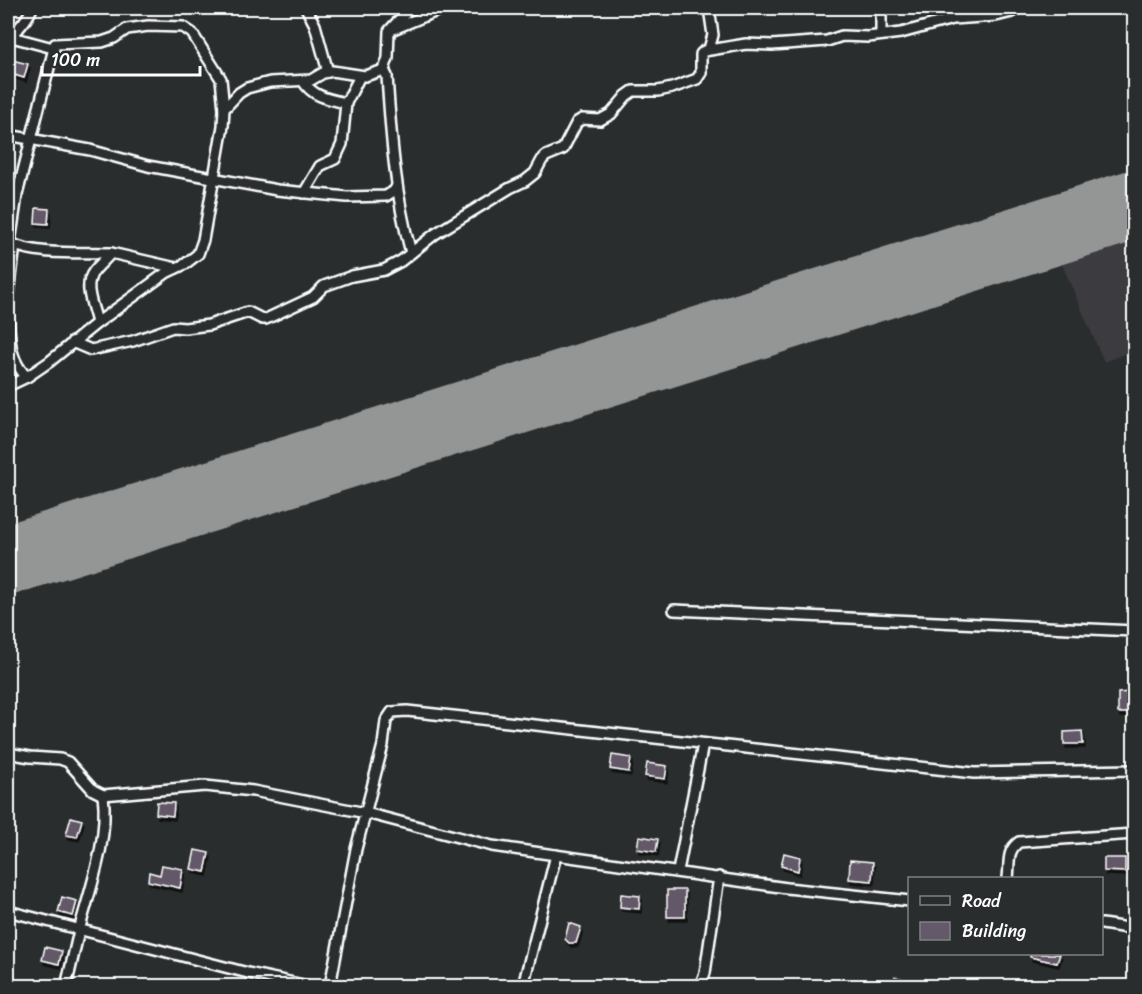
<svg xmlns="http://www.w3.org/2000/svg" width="1142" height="994" viewBox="0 0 1142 994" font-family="Sriracha,sans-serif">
  <defs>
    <filter id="shadow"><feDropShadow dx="2" dy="4" stdDeviation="0" flood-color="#0009"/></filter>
  </defs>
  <rect width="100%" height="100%" fill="#2a2d2e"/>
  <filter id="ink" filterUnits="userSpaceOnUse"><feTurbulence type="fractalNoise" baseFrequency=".0167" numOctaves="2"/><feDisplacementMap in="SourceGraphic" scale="12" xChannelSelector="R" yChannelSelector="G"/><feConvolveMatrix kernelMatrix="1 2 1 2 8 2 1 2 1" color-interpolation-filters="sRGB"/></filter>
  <g filter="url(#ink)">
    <!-- built -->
    <path fill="#3b3a3f" d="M 1134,222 L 1134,350 L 1104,362 L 1055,248 Z"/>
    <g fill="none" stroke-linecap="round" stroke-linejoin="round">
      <!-- runway -->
      <path stroke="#949696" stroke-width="70" d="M 8,560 L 1134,205"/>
    </g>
    <!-- building -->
    <g fill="#645968" stroke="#fff" stroke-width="1.5" filter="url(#shadow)">
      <path d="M 8,59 L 28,64 L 24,78 L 8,73 Z"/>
      <path d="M 36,208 L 49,209 L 48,224 L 35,223 Z"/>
      <path d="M 1130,692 L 1131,713 L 1118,713 L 1118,693 Z"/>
      <path d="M 1082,731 L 1083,744 L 1064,744 L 1064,732 Z"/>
      <path d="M 612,755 L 631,758 L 629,772 L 610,769 Z"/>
      <path d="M 647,763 L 667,766 L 665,779 L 645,776 Z"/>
      <path d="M 157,802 L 174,803 L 173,816 L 156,814 Z"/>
      <path d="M 71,817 L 82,820 L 77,837 L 66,835 Z"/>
      <path d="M 639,836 L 658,839 L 656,852 L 637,849 Z"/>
      <path d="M 195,850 L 209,853 L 205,872 L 191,869 Z"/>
      <path d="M 784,853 L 800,857 L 798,871 L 781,866 Z"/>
      <path d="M 1104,858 L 1125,858 L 1125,872 L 1104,871 Z"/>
      <path d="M 850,860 L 873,862 L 872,881 L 849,879 Z"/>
      <path d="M 162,865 L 183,869 L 180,888 L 148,881 L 149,872 L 160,875 Z"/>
      <rect x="667" y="890" width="18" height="27"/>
      <path d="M 621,894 L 640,896 L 639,909 L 620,907 Z"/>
      <path d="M 62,897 L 77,901 L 73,916 L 58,912 Z"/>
      <path d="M 569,923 L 581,927 L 576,943 L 569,943 L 565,939 Z"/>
      <path d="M 45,947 L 62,951 L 59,964 L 42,960 Z"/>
      <path d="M 1030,954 L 1060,954 L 1057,963 L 1030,957 Z"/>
      <path d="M 895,977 L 923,983 L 923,987 L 893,987 Z"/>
    </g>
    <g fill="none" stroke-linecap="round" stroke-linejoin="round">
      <defs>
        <g id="street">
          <path d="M 306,8 L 315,25 L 328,72"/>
          <path d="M 410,8 L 389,31 L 388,58 L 384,70 L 387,76 C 391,137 395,194 411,253"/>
          <path d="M 881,8 L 881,35"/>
          <path d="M 391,30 L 444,8"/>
          <path d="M 8,36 L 53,48"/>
          <path d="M 8,43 C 15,29 26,24 32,8"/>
          <path d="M 709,49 L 713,35 L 709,8"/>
          <path d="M 303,81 C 313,97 328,99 346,103"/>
          <path d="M 8,135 L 90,150 L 148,166 L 277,190 L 347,197 L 386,196 L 394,191 L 397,186"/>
          <path d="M 304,193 L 320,166 L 335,159 L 342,144 L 346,103 L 360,76"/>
          <path d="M 8,243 L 10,243 L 17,195 L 55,44 L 102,42 L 114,38 L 127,29 L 148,26 L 183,27 L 192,33 L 221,79 L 224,109"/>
          <path d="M 10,243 C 37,256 82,252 111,253"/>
          <path d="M 8,302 L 15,245"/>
          <path d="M 8,315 C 10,339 9,360 27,377"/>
          <path d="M 97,323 C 94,307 82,286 94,271 C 99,265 106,259 111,253 L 176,268"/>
          <path d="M 72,342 L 91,350 L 133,341 L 173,327 L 185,328 L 209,325 L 248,312 L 262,319 L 266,319 L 313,297 L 324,286 L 352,276 L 384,270 L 401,261 L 435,234 L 510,188 L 525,181 L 535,173 L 542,160 L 546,156 L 563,149 L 577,122 L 582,119 L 600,120 L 611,114 L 626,96 L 633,91 L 658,91 L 672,88 L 697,79 L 701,73 L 701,54 L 704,51 L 746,44 L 772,45 L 827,41 L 842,36 L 868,37 L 901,33 L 953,19 L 996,16 L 1012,12 L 1017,8"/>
          <path d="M 8,386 L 27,377 L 49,362 L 97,323 L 166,273 L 185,264 L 198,254 L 203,240 L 223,126 L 224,109 L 239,93 L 247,88 L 270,82 L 311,80 L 323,73 L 332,71 L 365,76 L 384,70"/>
          <path d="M 674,610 L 1134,631"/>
          <path d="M 8,753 L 30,757 L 60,759 L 68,762 L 93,790 L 103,795 L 205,786 L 253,791 L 366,813 L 492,846 L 787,888 L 910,901"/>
          <path d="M 678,871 L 703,744"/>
          <path d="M 1008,878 C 1010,864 1006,851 1019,842 L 1134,834"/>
          <path d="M 8,911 L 248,973 L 308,986"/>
          <path d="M 1102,924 L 1134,929"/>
          <path d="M 66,986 C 71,967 75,947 80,927 C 91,886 109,838 103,795"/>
          <path d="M 330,986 L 356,849 L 383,745 L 386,721 L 392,712 L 407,711 L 974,773 L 1134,770"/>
          <path d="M 523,986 L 556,855"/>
          <path d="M 700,986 L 705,973 L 719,877"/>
        </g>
      </defs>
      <!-- street casing -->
      <use href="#street" stroke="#fff" stroke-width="14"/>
      <!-- path -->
      <path stroke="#fff" stroke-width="2" stroke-dasharray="6 4.5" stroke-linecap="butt" d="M 1132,393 L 1134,389"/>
      <!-- street -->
      <use href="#street" stroke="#2a2d2e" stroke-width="9"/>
    </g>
  </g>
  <!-- margin -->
  <rect width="1142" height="994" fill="none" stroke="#2a2d2e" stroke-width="30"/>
  <rect x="15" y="15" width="1112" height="964" fill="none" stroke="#fff" stroke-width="2" filter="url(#ink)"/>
  <!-- legend -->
  <rect x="908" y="877" width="195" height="78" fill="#2a2d2e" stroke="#7f8182" stroke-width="1.5"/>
  <rect x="920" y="896" width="30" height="9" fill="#2a2d2e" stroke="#7f8182" stroke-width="1.5"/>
  <text x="962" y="907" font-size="18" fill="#ffffff">Road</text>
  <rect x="920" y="922" width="30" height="18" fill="#645968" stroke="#7f8182" stroke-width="1.5"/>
  <text x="962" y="937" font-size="18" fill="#ffffff">Building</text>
  <!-- scale -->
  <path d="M42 66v9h158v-9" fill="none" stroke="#ffffff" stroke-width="3"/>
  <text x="51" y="66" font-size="18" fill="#ffffff" stroke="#2a2d2e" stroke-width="4.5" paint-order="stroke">100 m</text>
</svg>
